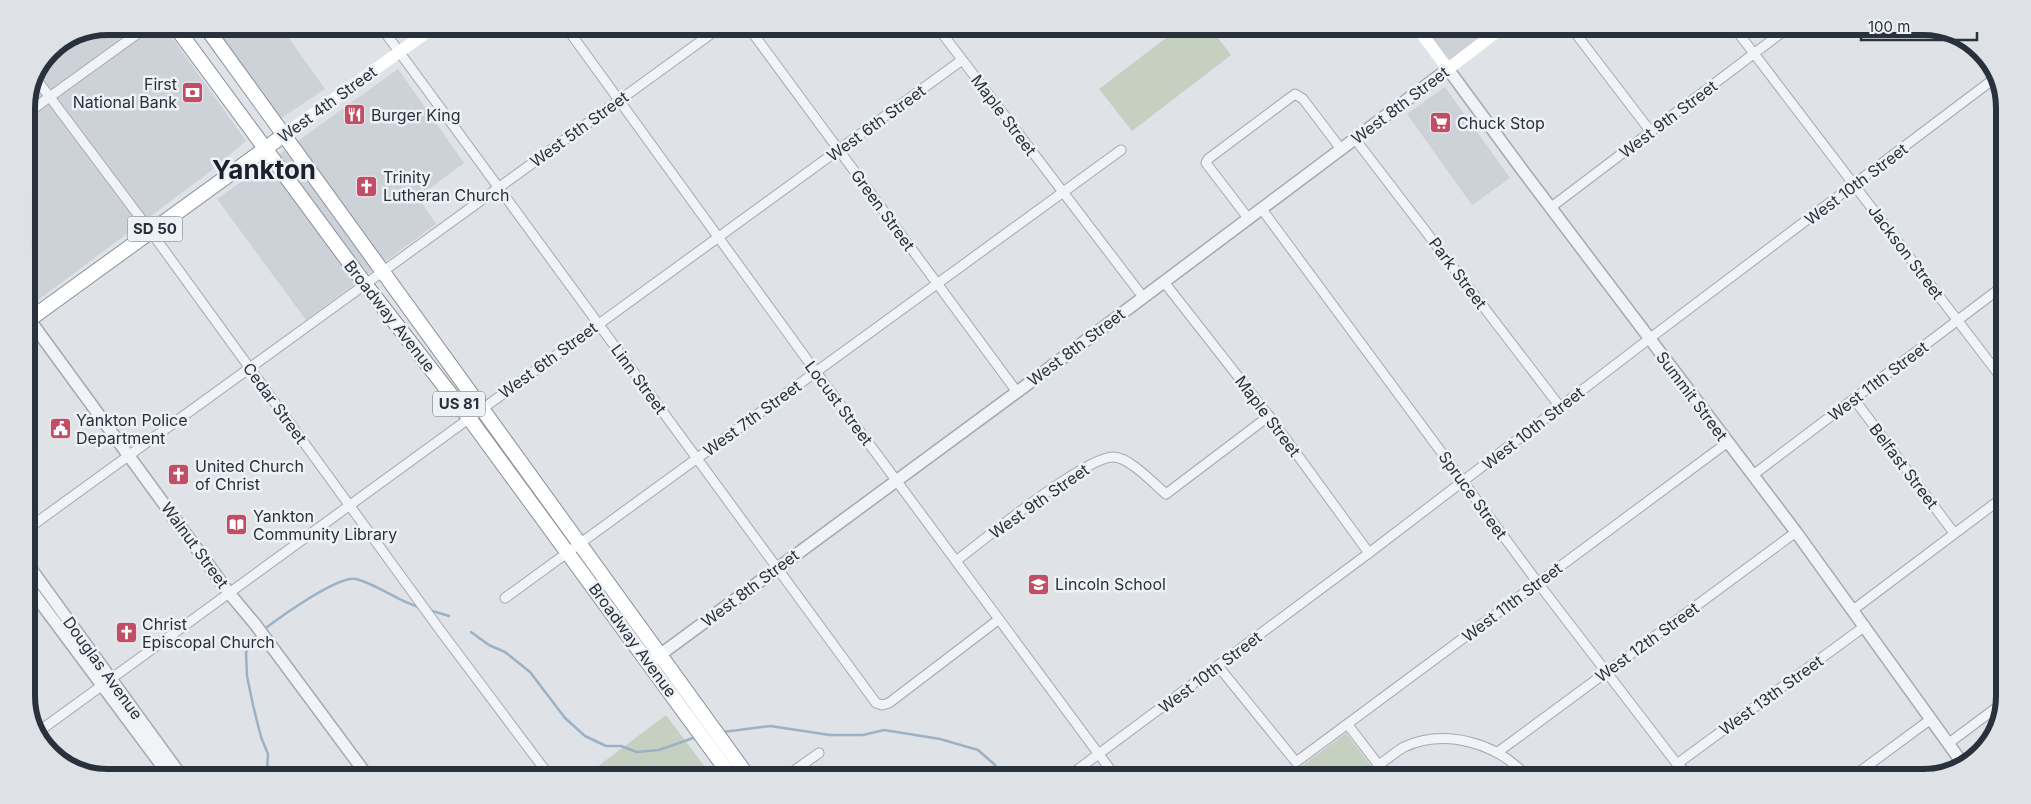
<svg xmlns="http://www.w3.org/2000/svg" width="2031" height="804" viewBox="0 0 2031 804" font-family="Inter,sans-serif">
  <rect width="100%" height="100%" fill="#dfe2e7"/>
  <!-- built -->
  <g fill="#cdd2d9">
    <path d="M 108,26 L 164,26 L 246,141 L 207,174 L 26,309 L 26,103 L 51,50 Z"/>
    <path d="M 211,27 L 302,27 L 288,37 L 325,89 L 280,119 Z"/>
    <path d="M 1418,29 L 1499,30 L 1448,69 Z"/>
    <path d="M 398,69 L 464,163 L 418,197 L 436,224 L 306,320 L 217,199 Z"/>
    <path d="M 1445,87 L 1510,178 L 1472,205 L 1407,114 Z"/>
  </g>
  <!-- green -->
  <g fill="#c5d0c1">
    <path d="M 1178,29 L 1211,29 L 1231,55 L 1132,131 L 1099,89 Z"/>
    <path d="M 666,715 L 711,775 L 597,775 L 593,770 Z"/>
    <path d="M 1346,733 L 1379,776 L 1288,776 Z"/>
  </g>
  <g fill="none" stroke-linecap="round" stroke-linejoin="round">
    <!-- stream -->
    <g stroke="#9db1c4" stroke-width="2.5">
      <path d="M 429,610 L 449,616"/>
      <path d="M 263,630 C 279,618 338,575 356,579 C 379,585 397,601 419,607"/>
      <path d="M 471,632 L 489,645 L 505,652 L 530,672 L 565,718 L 585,736 L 606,746 L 621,746 L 637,752 L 659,750 L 696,737"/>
      <path d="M 259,634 L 250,641 L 246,653 L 247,676 L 253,705 L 261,737 L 268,754 L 267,774"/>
      <path d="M 723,732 L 770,726 L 830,735 L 863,735 L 884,730 L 940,739 L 978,750 L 995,765 L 1000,776"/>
    </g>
    <defs>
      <g id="minor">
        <path d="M 381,27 L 876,703 L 882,705 L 889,703 L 998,620"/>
        <path d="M 566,27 L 816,372 L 1115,776"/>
        <path d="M 749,28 L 1017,392"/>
        <path d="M 938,28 L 1143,297"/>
        <path d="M 1573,30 L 1651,132"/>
        <path d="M 1736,30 L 2003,380"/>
        <path d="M 37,80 L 151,232 L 440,630 L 548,774"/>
        <path d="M 26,114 L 148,26"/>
        <path d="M 1355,139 L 1561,408"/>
        <path d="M 1261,208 L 1538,583 L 1677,764 L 1691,777"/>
        <path d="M 1550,208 L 1785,30"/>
        <path d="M 1248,218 L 1206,163 L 1208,159 L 1291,97 L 1295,94 L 1303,99 L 1341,149"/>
        <path d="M 1164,282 L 1269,416 L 1369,553"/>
        <path d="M 1854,399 L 1954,533"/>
        <path d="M 1753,475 L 2003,286"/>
        <path d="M 26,530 L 719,28"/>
        <path d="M 956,561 C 982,541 1087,455 1114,457 C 1130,458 1153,483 1166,494 L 1269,416"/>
        <path d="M 505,598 L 1121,150"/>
        <path d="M 1853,610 L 2002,498"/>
        <path d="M 1218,666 L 1296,762 L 1728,442"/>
        <path d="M 1348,725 L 1387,776"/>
        <path d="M 38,732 L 962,60"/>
        <path d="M 1949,743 L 2000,705"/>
        <path d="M 1498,752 L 1796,532"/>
        <path d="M 1677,764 L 1865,626"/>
        <path d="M 1378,765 C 1387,760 1395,752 1404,747 C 1445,728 1498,743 1527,777"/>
        <path d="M 788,775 L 819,753"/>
        <path d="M 1069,776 L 1369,553 L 1649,339 L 1995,78"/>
        <path d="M 1851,778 L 1931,719"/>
      </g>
      <g id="tertiary">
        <path d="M 26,315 L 229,593 L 255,624 L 366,774"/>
        <path d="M 26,562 L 180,774"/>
        <path d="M 26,583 L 168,774"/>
        <path d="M 653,660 L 1017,392 L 1448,69 L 1523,171 L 1796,532 L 1963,764"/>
      </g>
      <g id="trunk">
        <path d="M 175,26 L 365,284 L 469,418 L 730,775"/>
        <path d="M 205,26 L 747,775"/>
        <path d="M 26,322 L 284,135"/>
      </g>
    </defs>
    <!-- minor casing -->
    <use href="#minor" stroke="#a5a9b1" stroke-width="11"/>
    <!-- tertiary casing -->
    <use href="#tertiary" stroke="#a5a9b1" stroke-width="14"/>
    <!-- trunk casing -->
    <use href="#trunk" stroke="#88919c" stroke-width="16"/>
    <!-- minor -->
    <use href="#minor" stroke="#f1f3f6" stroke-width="9"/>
    <!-- tertiary -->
    <use href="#tertiary" stroke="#f1f3f6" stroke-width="11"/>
    <!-- secondary -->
    <g stroke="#fff" stroke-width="12">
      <path d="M 1418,29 L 1448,69 L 1499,30"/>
      <path d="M 284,135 L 434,27"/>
    </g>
    <!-- trunk -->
    <use href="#trunk" stroke="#fff" stroke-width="14"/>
  </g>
  <!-- icons -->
  <defs>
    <symbol id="bank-square" viewBox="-11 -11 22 22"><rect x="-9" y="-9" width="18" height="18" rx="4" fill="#c14e64" stroke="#eef1f5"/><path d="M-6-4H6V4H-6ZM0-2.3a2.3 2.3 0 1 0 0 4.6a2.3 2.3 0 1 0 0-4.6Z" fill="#fff"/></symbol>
    <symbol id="restaurant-square" viewBox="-11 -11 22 22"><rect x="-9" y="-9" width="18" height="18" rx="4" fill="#c14e64" stroke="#eef1f5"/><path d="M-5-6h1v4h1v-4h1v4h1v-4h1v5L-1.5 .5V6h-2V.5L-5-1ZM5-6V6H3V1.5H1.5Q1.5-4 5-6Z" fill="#fff"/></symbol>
    <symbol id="supermarket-square" viewBox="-11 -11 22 22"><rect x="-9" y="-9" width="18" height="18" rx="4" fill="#c14e64" stroke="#eef1f5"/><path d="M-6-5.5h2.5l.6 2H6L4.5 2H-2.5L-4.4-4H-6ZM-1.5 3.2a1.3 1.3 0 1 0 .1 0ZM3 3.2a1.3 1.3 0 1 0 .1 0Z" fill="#fff"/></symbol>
    <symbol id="church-square" viewBox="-11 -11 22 22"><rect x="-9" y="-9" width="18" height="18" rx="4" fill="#c14e64" stroke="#eef1f5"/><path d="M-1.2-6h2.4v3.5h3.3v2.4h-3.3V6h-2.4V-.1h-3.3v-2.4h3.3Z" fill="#fff"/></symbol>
    <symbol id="civic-square" viewBox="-11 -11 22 22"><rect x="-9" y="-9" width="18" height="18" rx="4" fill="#c14e64" stroke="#eef1f5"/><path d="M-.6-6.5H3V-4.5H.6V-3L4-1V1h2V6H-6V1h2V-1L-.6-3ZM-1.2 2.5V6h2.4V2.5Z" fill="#fff"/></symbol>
    <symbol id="library-square" viewBox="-11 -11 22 22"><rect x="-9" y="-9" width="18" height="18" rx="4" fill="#c14e64" stroke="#eef1f5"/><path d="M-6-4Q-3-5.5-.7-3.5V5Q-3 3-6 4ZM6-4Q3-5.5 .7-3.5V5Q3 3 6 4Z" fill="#fff"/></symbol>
    <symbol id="school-square" viewBox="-11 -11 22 22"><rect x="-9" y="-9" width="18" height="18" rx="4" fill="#c14e64" stroke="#eef1f5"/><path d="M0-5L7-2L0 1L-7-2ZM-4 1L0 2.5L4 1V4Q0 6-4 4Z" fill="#fff"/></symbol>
  </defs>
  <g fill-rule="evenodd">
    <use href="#bank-square" x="180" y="80" width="25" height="25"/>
    <use href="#restaurant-square" x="342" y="102" width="25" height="25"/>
    <use href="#supermarket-square" x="1428" y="110" width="25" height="25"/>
    <use href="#church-square" x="354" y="174" width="25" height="25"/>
    <use href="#civic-square" x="48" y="416" width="25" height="25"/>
    <use href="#church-square" x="166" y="462" width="25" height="25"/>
    <use href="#library-square" x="224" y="512" width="25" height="25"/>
    <use href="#school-square" x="1026" y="572" width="25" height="25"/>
    <use href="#church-square" x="114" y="620" width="25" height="25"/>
  </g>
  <g text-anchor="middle" stroke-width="5" stroke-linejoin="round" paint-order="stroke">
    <!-- shield labels -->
    <g fill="#eef1f5" stroke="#646b74" stroke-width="1">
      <rect x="127.5" y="216.5" width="55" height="25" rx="4"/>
      <rect x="433" y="391.5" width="52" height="25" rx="4"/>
    </g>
    <g font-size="15" font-weight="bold" fill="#29313d">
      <text x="155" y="234">SD 50</text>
      <text x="459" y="409">US 81</text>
    </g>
    <!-- poi labels -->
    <g font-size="16" fill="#29313d" stroke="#eef1f5" text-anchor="start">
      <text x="177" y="90" text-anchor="end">First<tspan x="177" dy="18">National Bank</tspan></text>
      <text x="371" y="121">Burger King</text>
      <text x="1457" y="129">Chuck Stop</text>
      <text x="383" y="183">Trinity<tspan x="383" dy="18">Lutheran Church</tspan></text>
      <text x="76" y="426">Yankton Police<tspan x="76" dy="18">Department</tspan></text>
      <text x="195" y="472">United Church<tspan x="195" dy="18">of Christ</tspan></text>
      <text x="253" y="522">Yankton<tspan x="253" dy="18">Community Library</tspan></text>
      <text x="1055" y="590">Lincoln School</text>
      <text x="142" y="630">Christ<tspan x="142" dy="18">Episcopal Church</tspan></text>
    </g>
    <!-- street labels -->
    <g font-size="16" fill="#29313d" stroke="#eef1f5">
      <text transform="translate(327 104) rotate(-36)" y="6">West 4th Street</text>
      <text transform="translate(1400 105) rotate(-37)" y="6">West 8th Street</text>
      <text transform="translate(1004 115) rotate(53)" y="6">Maple Street</text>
      <text transform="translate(1668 119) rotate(-37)" y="6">West 9th Street</text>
      <text transform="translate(876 123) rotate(-36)" y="6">West 6th Street</text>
      <text transform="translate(579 129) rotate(-36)" y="6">West 5th Street</text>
      <text transform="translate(1856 184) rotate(-37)" y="6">West 10th Street</text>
      <text transform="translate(883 210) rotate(54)" y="6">Green Street</text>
      <text transform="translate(1906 252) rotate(53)" y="6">Jackson Street</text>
      <text transform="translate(1458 273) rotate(53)" y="6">Park Street</text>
      <text transform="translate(390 316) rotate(52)" y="6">Broadway Avenue</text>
      <text transform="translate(1076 347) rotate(-37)" y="6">West 8th Street</text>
      <text transform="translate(548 360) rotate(-36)" y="6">West 6th Street</text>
      <text transform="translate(639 379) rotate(54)" y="6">Linn Street</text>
      <text transform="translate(1878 381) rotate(-37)" y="6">West 11th Street</text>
      <text transform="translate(1692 396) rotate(53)" y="6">Summit Street</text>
      <text transform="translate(275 403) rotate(54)" y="6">Cedar Street</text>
      <text transform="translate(839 403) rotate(53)" y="6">Locust Street</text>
      <text transform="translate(1268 416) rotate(53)" y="6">Maple Street</text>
      <text transform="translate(752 418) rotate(-36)" y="6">West 7th Street</text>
      <text transform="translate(1533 428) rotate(-38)" y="6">West 10th Street</text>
      <text transform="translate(1904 466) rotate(53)" y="6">Belfast Street</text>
      <text transform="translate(1473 495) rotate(54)" y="6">Spruce Street</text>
      <text transform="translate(1039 501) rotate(-35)" y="6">West 9th Street</text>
      <text transform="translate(195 545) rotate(54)" y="6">Walnut Street</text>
      <text transform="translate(750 588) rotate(-37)" y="6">West 8th Street</text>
      <text transform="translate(1512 602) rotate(-37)" y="6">West 11th Street</text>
      <text transform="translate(633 640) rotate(54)" y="6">Broadway Avenue</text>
      <text transform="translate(1647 642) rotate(-36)" y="6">West 12th Street</text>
      <text transform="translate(103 668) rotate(54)" y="6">Douglas Avenue</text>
      <text transform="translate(1210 672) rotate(-37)" y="6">West 10th Street</text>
      <text transform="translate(1771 695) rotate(-36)" y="6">West 13th Street</text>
    </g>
    <!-- town labels -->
    <g font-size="26" font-weight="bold" fill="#1c222d" stroke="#eef1f5">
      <text x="264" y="179">Yankton</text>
    </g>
  </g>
  <!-- crop -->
  <path d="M0 0H2031V804H0ZM108 35H1923A73 73 0 0 1 1996 108V696A73 73 0 0 1 1923 769H108A73 73 0 0 1 35 696V108A73 73 0 0 1 108 35Z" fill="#dee2e6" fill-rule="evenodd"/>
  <path fill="none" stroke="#29313d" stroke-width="6" d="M108 35H1923A73 73 0 0 1 1996 108V696A73 73 0 0 1 1923 769H108A73 73 0 0 1 35 696V108A73 73 0 0 1 108 35Z"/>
  <!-- scale -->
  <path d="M1861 32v8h116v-8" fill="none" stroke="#29313d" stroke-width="2.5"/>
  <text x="1868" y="32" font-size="15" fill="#29313d" stroke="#eef1f5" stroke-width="4" paint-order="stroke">100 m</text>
</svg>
